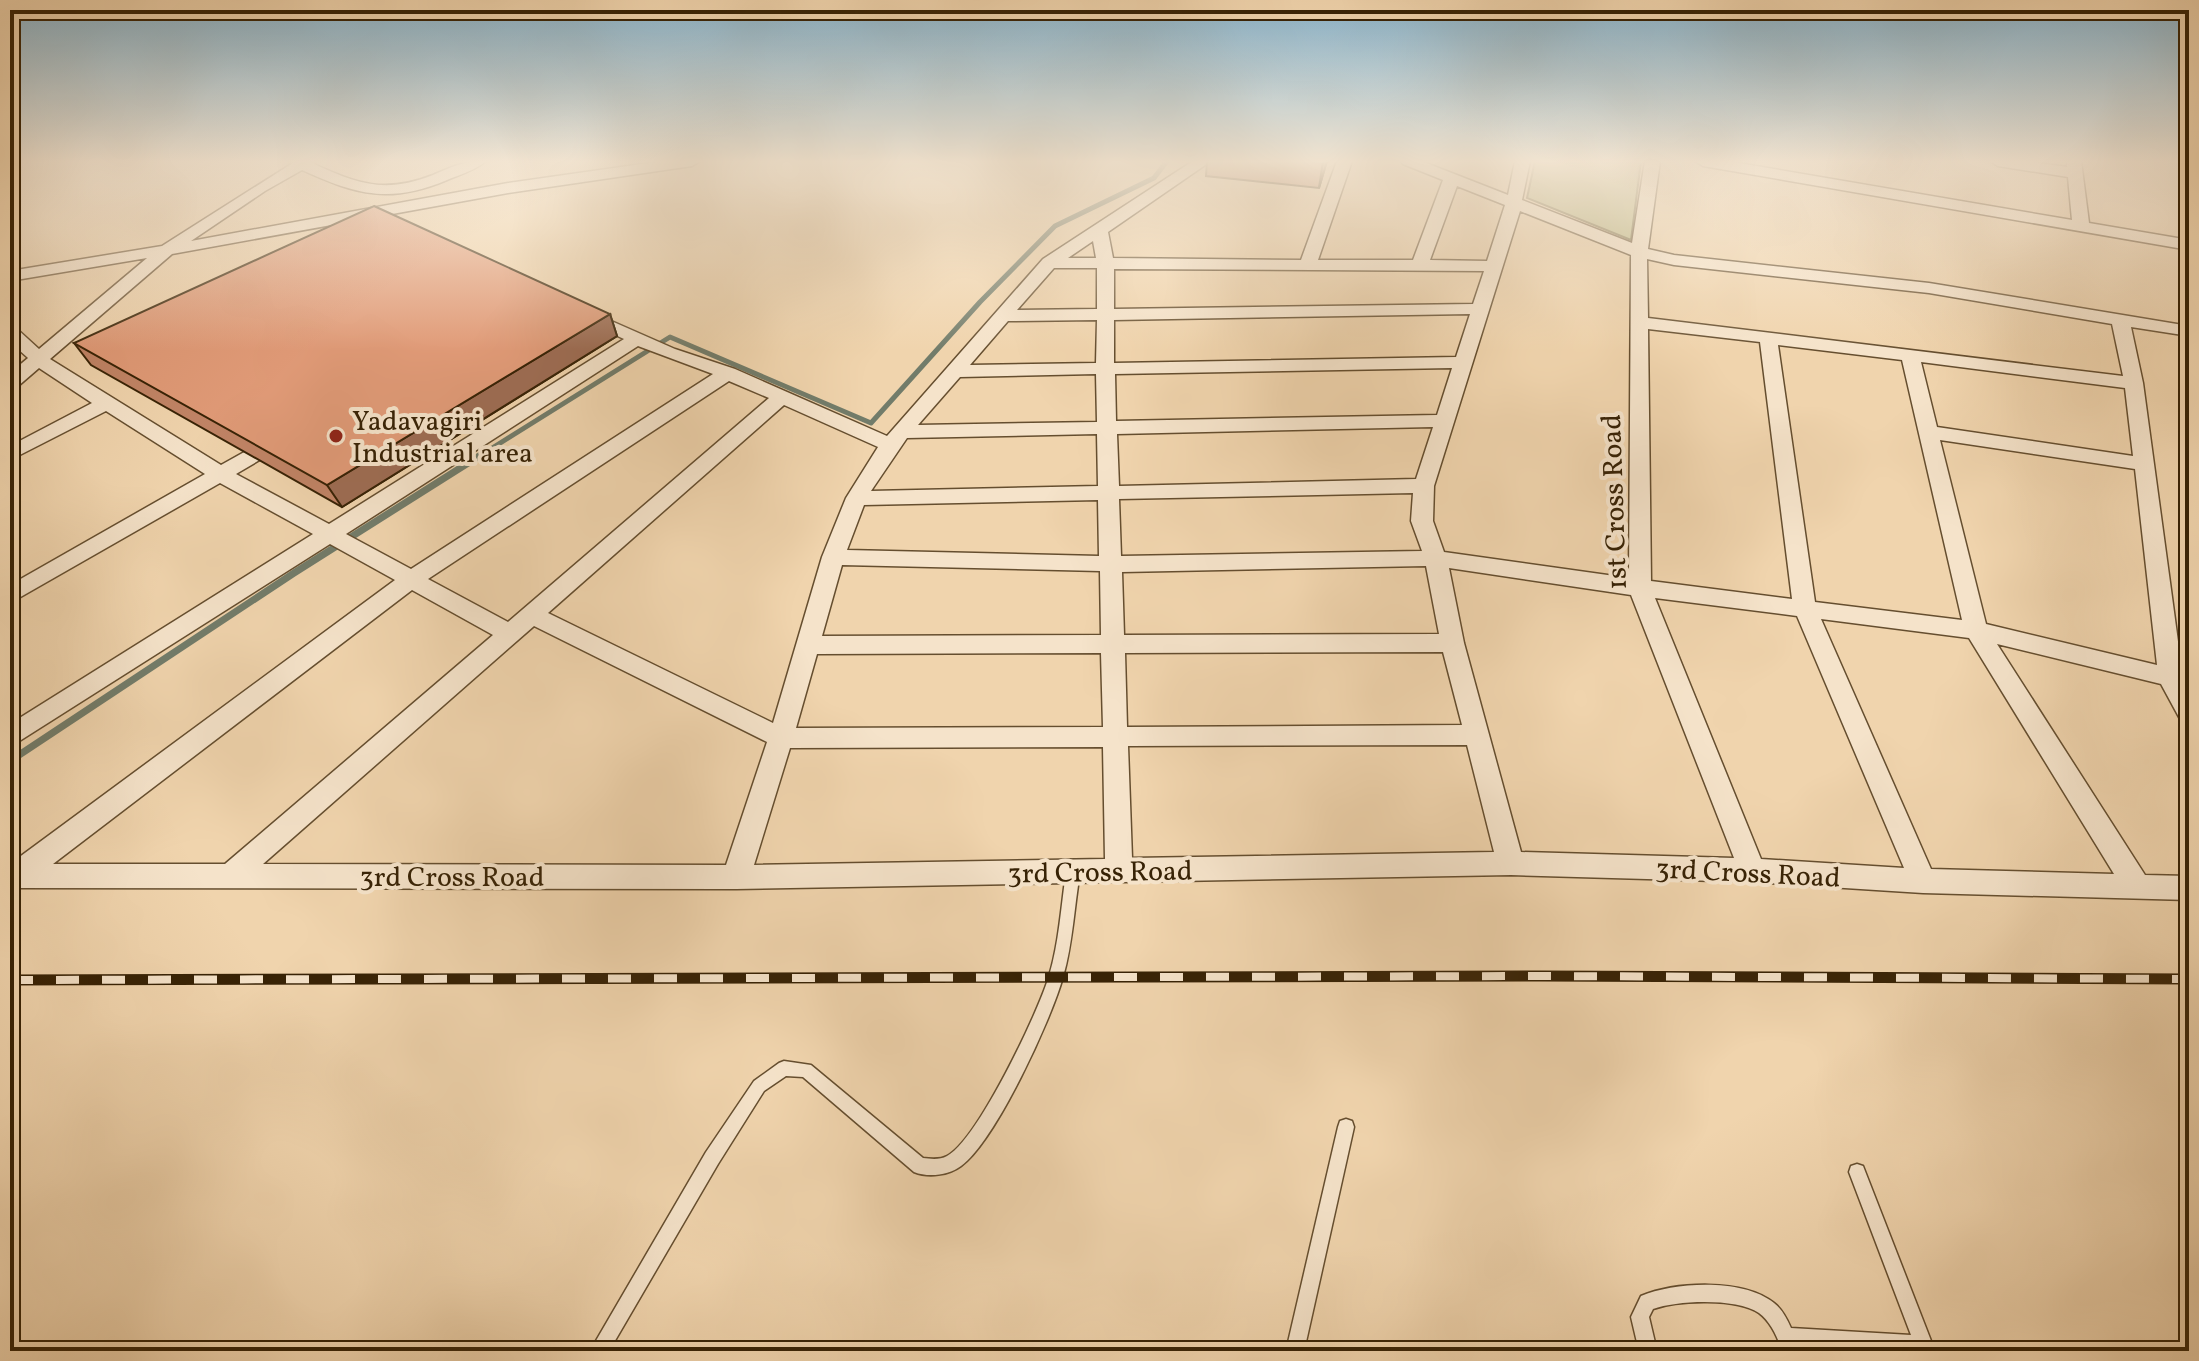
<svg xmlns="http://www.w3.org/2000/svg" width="2199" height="1361" viewBox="0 0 2199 1361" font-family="Vollkorn,serif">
  <rect width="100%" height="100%" fill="#f0d4ad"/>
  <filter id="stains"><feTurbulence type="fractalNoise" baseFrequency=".0025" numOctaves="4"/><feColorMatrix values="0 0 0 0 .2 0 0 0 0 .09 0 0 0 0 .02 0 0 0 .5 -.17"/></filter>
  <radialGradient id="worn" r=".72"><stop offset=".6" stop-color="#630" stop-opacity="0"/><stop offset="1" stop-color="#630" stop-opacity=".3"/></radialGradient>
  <!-- green -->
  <path fill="#bdbc87" stroke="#7a6f46" stroke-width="2" d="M 1535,161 L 1641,161 L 1631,240 L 1527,198 Z"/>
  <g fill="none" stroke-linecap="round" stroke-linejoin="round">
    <!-- stream-far1 -->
    <path stroke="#727c6a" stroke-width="5" d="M 481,455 L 670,337 L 871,423 L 980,302 L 1055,226 L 1154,178 L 1167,161"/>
    <!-- stream -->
    <path stroke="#727c6a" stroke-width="7" d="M 10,761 L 294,573 L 484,453"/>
    <defs>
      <g id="lane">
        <path d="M 1073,867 L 1078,869 L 1080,873 C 1074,907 1073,943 1063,977 C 1051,1020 996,1140 961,1166 C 949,1175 929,1178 914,1172 L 803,1077 L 786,1076 L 764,1091 L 718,1164 L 609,1351 L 590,1351 L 706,1152 L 754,1081 L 779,1063 L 784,1061 L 811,1065 L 923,1158 C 931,1159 940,1160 947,1156 C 977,1141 1039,1011 1049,976 C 1059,943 1061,907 1066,873 L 1068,869 Z"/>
        <path d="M 1346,1119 L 1352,1121 L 1354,1127 L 1304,1351 L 1286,1351 L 1338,1127 L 1340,1121 Z"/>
        <path d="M 1857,1164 L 1863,1166 L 1935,1351 L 1888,1351 L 1798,1346 L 1800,1351 L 1782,1351 C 1778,1338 1771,1322 1759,1313 C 1737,1298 1678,1300 1653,1309 L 1649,1317 L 1657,1351 L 1639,1351 L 1631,1317 L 1641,1296 C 1675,1282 1743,1278 1774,1303 C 1782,1309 1787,1319 1791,1328 L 1911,1335 L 1849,1172 L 1851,1166 Z"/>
      </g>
      <g id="street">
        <path d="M 296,161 L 315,161 L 314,164 C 358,184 385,194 433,175 C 451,167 466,160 486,161 C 476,170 459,175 447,180 C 390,204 357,195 302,170 L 265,191 L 191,241 L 508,183 L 663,161 L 700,161 L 692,166 L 508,193 L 172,254 L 50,359 L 221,465 L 271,437 L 285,437 L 288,441 L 285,445 L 236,474 L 329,524 L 624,339 L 578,318 L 575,314 L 584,309 L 675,349 L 735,369 L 887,436 L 1043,259 L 1193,161 L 1211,161 L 1108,232 L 1113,258 L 1301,260 L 1337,161 L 1352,161 L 1318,260 L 1413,260 L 1443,180 L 1403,164 L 1401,161 L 1421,161 L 1508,195 L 1515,161 L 1530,161 L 1522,200 L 1632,243 L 1645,161 L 1660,161 L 1648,249 L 1674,255 L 1929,283 L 2189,326 L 2189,336 L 2131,327 L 2143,383 L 2182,671 L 2189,673 L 2189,722 L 2180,719 L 2161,684 L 1997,644 L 2145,875 L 2189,876 L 2189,900 L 1923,893 L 1752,882 L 1511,875 L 736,889 L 10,888 L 10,864 L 395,580 L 330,544 L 10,747 L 10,724 L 313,534 L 220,483 L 10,603 L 10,585 L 205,474 L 106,411 L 10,460 L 10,446 L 92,403 L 39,368 L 17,387 L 10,389 L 10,373 L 28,358 L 10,342 L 10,327 L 16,328 L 39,349 L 147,258 L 10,281 L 10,271 L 162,246 ZM 1457,186 L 1505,205 L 1487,261 L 1430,260 ZM 1520,211 L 1631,255 L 1629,578 L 1444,552 L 1433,521 L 1434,486 ZM 1093,241 L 1096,258 L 1068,258 ZM 1647,259 L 1674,265 L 1929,293 L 2112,324 L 2123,376 L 1648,318 ZM 1054,268 L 1097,268 L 1097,309 L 1017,310 ZM 1114,269 L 1484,271 L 1473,304 L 1114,309 ZM 1470,314 L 1456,357 L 1114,363 L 1114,320 ZM 1097,320 L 1096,363 L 970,365 L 1008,321 ZM 1648,329 L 1760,342 L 1792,599 L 1651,581 ZM 1778,345 L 1902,360 L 1962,620 L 1815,602 ZM 638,346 L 713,374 L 411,569 L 346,534 ZM 1921,362 L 2125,388 L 2133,456 L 1937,427 ZM 1452,368 L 1437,415 L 1116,421 L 1115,374 ZM 1096,374 L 1097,422 L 918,425 L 960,377 ZM 729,381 L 769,398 L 508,622 L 428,579 ZM 784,405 L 878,447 L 846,498 L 822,557 L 773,723 L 548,613 ZM 1433,427 L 1416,479 L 1119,486 L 1117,434 ZM 1097,434 L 1098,486 L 871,491 L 907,438 ZM 1940,440 L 2135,469 L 2157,665 L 1986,624 ZM 1413,493 L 1411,521 L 1422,551 L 1121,556 L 1119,499 ZM 1098,500 L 1099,556 L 847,550 L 864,505 ZM 842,565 L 1100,571 L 1101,635 L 822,636 ZM 1426,566 L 1439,634 L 1124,635 L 1122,572 ZM 1449,568 L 1631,595 L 1734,858 L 1521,852 L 1464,643 ZM 412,590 L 493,635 L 225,864 L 53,864 ZM 1655,598 L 1797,616 L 1904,868 L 1761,859 ZM 1821,619 L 1969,638 L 2114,874 L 1931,869 ZM 534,626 L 767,742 L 726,865 L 263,864 ZM 1443,652 L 1462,725 L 1127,727 L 1125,653 ZM 1101,653 L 1103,727 L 796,728 L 817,654 ZM 1467,745 L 1494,852 L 1132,858 L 1128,746 ZM 1103,747 L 1105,859 L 754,865 L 790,748 Z"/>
        <path d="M 1695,161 L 1727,161 L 2072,220 L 2068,177 L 1998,166 L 1990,161 L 2025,161 L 2067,167 L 2067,161 L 2081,161 L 2089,223 L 2189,240 L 2189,250 L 1703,166 Z"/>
      </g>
    </defs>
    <!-- lane casing -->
    <use href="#lane" stroke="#654e2f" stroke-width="3"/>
    <!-- street casing -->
    <use href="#street" stroke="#654e2f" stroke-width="3"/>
    <!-- lane -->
    <use href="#lane" fill="#f5e3ca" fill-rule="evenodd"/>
    <!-- street -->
    <use href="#street" fill="#f5e3ca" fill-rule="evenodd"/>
    <defs>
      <path id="rail" d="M 10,980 L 1539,976 L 2189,979"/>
    </defs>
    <!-- rail casing -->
    <use href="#rail" stroke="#372205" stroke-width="11"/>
    <!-- rail -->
    <use href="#rail" stroke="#f5e3ca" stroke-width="8" stroke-dasharray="23" stroke-linecap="butt"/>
  </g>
  <!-- wall -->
  <g fill="#c18466" stroke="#372205" stroke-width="2">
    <path d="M 1207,161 L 1327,161 L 1319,188 L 1206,176 Z"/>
    <path d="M 610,314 L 617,336 L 342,507 L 91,365 L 74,343 Z"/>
  </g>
  <!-- shaded-wall -->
  <g fill="#9d6c53" stroke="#372205" stroke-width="2">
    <path d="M 1323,161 L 1327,161 L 1319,188 Z"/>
    <path d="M 610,314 L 617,336 L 342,507 L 327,485 Z"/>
  </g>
  <!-- building -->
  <path fill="#e09a77" stroke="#372205" stroke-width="2" d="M 374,206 L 610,314 L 327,485 L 74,343 Z"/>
  <!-- sky -->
  <linearGradient id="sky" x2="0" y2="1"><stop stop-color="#89b6d0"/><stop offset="0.46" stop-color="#f8ecda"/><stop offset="1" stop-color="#f8ecda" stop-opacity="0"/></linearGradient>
  <rect width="2199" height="351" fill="url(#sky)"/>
  <!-- markers -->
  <circle fill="#8f2418" stroke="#f5e3ca" stroke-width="3" cx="336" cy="436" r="8"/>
  <g text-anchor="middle" stroke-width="8" stroke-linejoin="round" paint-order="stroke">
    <!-- poi labels -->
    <g font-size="28" fill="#372205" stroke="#f5e3ca" text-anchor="start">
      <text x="352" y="430">Yadavagiri<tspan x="352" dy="32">Industrial area</tspan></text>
    </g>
    <!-- street labels -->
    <g font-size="28" fill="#372205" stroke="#f5e3ca">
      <text transform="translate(1613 502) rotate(-92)" y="10">1st Cross Road</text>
      <text transform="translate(1100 871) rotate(-1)" y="10">3rd Cross Road</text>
      <text transform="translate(1748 872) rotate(3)" y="10">3rd Cross Road</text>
      <text x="452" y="886">3rd Cross Road</text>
    </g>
  </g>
  <!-- margin -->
  <rect width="2199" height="1361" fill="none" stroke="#f0d4ad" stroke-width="40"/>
  <rect x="12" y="12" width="2175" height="1337" fill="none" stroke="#372205" stroke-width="4"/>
  <rect x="20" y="20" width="2159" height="1321" fill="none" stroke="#372205" stroke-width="2"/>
  <rect width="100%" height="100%" filter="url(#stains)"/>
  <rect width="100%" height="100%" fill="url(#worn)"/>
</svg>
